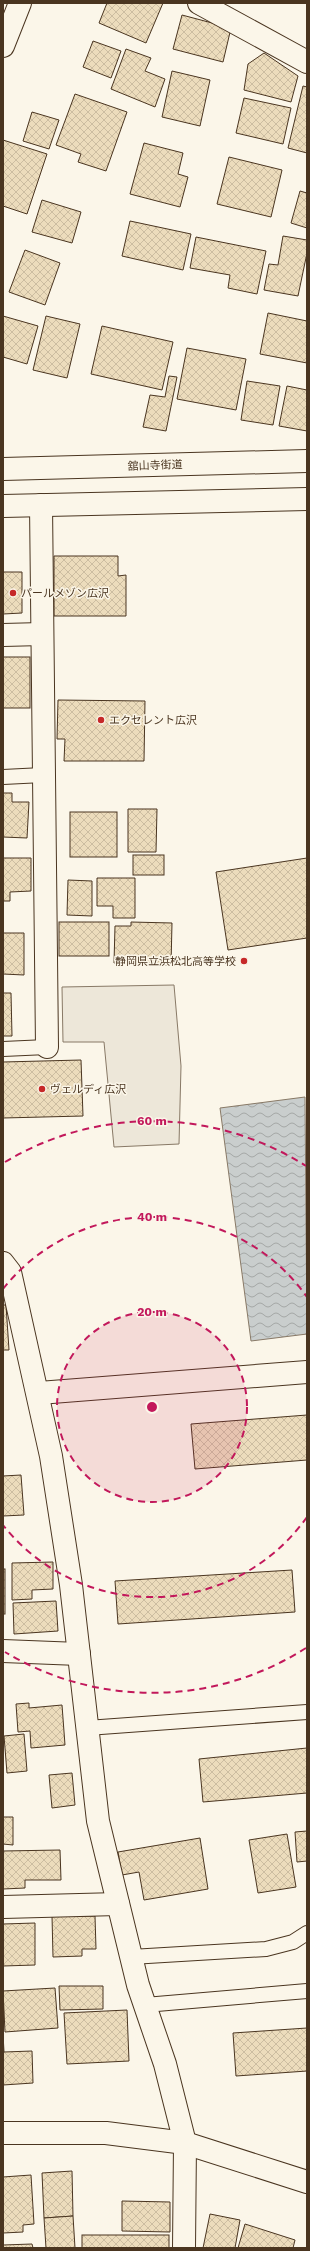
<svg xmlns="http://www.w3.org/2000/svg" width="310" height="2251" viewBox="0 0 310 2251" font-family="'Work Sans','Noto Sans JP',sans-serif">
  <defs>
    <pattern id="water-waves" width="16" height="10" patternUnits="userSpaceOnUse"><rect width="16" height="10" fill="#c9cecd"/><path d="M0 5q4-4 8 0t8 0" fill="none" stroke="#a5a8a6"/></pattern>
    <pattern id="building-cross-hatch" width="8" height="8" patternUnits="userSpaceOnUse"><rect width="8" height="8" fill="#ecdcbc"/><path d="M0 0l8 8M0 8l8-8" fill="none" stroke="#ccbda1"/></pattern>
  </defs>
  <rect width="100%" height="100%" fill="#fbf6e9"/>
  <!-- parking -->
  <path fill="#ede7d9" stroke="#887966" d="M 174,985 L 181,1066 L 179,1144 L 114,1147 L 104,1042 L 63,1042 L 62,987 Z"/>
  <!-- water -->
  <path fill="url(#water-waves)" stroke="#887966" d="M 305,1097 L 307,1334 L 251,1341 L 220,1108 Z"/>
  <!-- building -->
  <g fill="url(#building-cross-hatch)" stroke="#4a3520">
    <path d="M 107,3 L 163,3 L 146,43 L 99,23 Z"/>
    <path d="M 182,15 L 231,28 L 223,62 L 173,49 Z"/>
    <path d="M 93,41 L 121,51 L 111,78 L 83,67 Z"/>
    <path d="M 126,49 L 151,58 L 145,71 L 165,79 L 155,107 L 111,89 Z"/>
    <path d="M 264,53 L 298,76 L 291,102 L 244,90 L 248,64 Z"/>
    <path d="M 172,71 L 210,80 L 200,126 L 162,117 Z"/>
    <path d="M 303,86 L 307,87 L 307,153 L 288,148 Z"/>
    <path d="M 75,94 L 127,112 L 106,171 L 78,162 L 81,154 L 56,145 Z"/>
    <path d="M 244,98 L 291,108 L 283,144 L 236,133 Z"/>
    <path d="M 32,112 L 59,120 L 49,149 L 23,141 Z"/>
    <path d="M 3,140 L 47,154 L 27,214 L 3,206 Z"/>
    <path d="M 144,143 L 183,153 L 178,174 L 188,177 L 180,207 L 130,194 Z"/>
    <path d="M 229,157 L 282,170 L 271,217 L 217,204 Z"/>
    <path d="M 300,191 L 307,193 L 307,228 L 291,223 Z"/>
    <path d="M 42,200 L 81,212 L 72,243 L 32,232 Z"/>
    <path d="M 130,221 L 191,234 L 183,270 L 122,256 Z"/>
    <path d="M 283,236 L 307,240 L 307,253 L 298,296 L 264,290 L 269,264 L 278,265 Z"/>
    <path d="M 196,237 L 266,251 L 257,294 L 228,288 L 230,275 L 190,268 Z"/>
    <path d="M 25,250 L 60,263 L 45,305 L 9,292 Z"/>
    <path d="M 268,313 L 307,321 L 307,363 L 260,354 Z"/>
    <path d="M 3,316 L 38,326 L 27,364 L 3,357 Z"/>
    <path d="M 46,316 L 80,324 L 67,378 L 33,370 Z"/>
    <path d="M 102,326 L 173,342 L 162,390 L 91,374 Z"/>
    <path d="M 187,348 L 246,359 L 236,410 L 177,399 Z"/>
    <path d="M 169,376 L 177,377 L 166,431 L 143,427 L 150,395 L 165,397 Z"/>
    <path d="M 247,381 L 280,386 L 273,425 L 241,420 Z"/>
    <path d="M 287,386 L 307,390 L 307,431 L 279,426 Z"/>
    <path d="M 54,556 L 118,556 L 118,576 L 126,575 L 126,616 L 54,616 Z"/>
    <path d="M 3,572 L 22,572 L 22,613 L 3,614 Z"/>
    <rect x="3" y="657" width="27" height="51"/>
    <path d="M 58,700 L 145,701 L 144,761 L 64,761 L 65,739 L 57,739 Z"/>
    <path d="M 3,793 L 12,793 L 12,802 L 29,802 L 27,838 L 3,837 Z"/>
    <path d="M 128,809 L 157,809 L 156,852 L 128,852 Z"/>
    <rect x="70" y="812" width="47" height="45"/>
    <rect x="133" y="855" width="31" height="20"/>
    <path d="M 3,858 L 31,858 L 31,891 L 10,892 L 10,901 L 3,901 Z"/>
    <path d="M 307,858 L 307,938 L 228,950 L 216,872 Z"/>
    <path d="M 97,878 L 135,878 L 135,918 L 113,918 L 113,906 L 97,906 Z"/>
    <path d="M 68,880 L 92,881 L 92,916 L 67,915 Z"/>
    <rect x="59" y="922" width="50" height="34"/>
    <path d="M 131,922 L 172,923 L 171,965 L 114,963 L 115,926 L 131,926 Z"/>
    <path d="M 3,933 L 24,933 L 24,975 L 3,974 Z"/>
    <path d="M 3,993 L 11,993 L 12,1036 L 3,1036 Z"/>
    <path d="M 81,1060 L 83,1116 L 3,1118 L 3,1062 Z"/>
    <path d="M 3,1305 L 6,1305 L 9,1350 L 3,1350 Z"/>
    <path d="M 307,1415 L 307,1460 L 195,1469 L 191,1424 Z"/>
    <path d="M 21,1475 L 24,1515 L 3,1516 L 3,1476 Z"/>
    <path d="M 53,1562 L 53,1589 L 32,1590 L 32,1599 L 12,1600 L 12,1563 Z"/>
    <rect x="3" y="1569" width="2" height="45"/>
    <path d="M 292,1570 L 295,1612 L 118,1624 L 115,1581 Z"/>
    <path d="M 56,1601 L 58,1631 L 14,1634 L 13,1603 Z"/>
    <path d="M 29,1703 L 29,1708 L 62,1705 L 65,1745 L 31,1748 L 30,1731 L 18,1732 L 16,1704 Z"/>
    <path d="M 24,1734 L 27,1771 L 7,1773 L 4,1736 Z"/>
    <path d="M 307,1748 L 307,1793 L 203,1802 L 199,1759 Z"/>
    <path d="M 72,1773 L 75,1805 L 52,1808 L 49,1775 Z"/>
    <path d="M 3,1817 L 13,1817 L 13,1845 L 3,1844 Z"/>
    <path d="M 307,1831 L 307,1861 L 297,1862 L 295,1832 Z"/>
    <path d="M 287,1834 L 296,1887 L 258,1893 L 249,1840 Z"/>
    <path d="M 200,1838 L 208,1889 L 144,1900 L 139,1872 L 122,1875 L 118,1852 Z"/>
    <path d="M 60,1850 L 61,1880 L 25,1880 L 25,1888 L 3,1889 L 3,1851 Z"/>
    <path d="M 52,1916 L 95,1916 L 96,1949 L 82,1949 L 82,1956 L 53,1957 Z"/>
    <path d="M 35,1923 L 35,1965 L 3,1966 L 3,1924 Z"/>
    <path d="M 59,1986 L 103,1986 L 103,2009 L 60,2010 Z"/>
    <path d="M 55,1988 L 58,2028 L 5,2032 L 3,1991 Z"/>
    <path d="M 127,2010 L 129,2061 L 67,2064 L 64,2013 Z"/>
    <path d="M 307,2028 L 307,2071 L 236,2076 L 233,2033 Z"/>
    <path d="M 3,2034 L 4,2052 L 32,2051 L 33,2083 L 3,2085 Z"/>
    <path d="M 72,2171 L 73,2216 L 44,2218 L 42,2173 Z"/>
    <path d="M 31,2175 L 34,2224 L 23,2225 L 23,2232 L 3,2233 L 3,2177 Z"/>
    <path d="M 122,2201 L 170,2202 L 170,2232 L 122,2231 Z"/>
    <path d="M 210,2214 L 240,2220 L 235,2248 L 203,2248 Z"/>
    <path d="M 73,2216 L 75,2248 L 46,2248 L 44,2218 Z"/>
    <path d="M 245,2224 L 295,2240 L 293,2248 L 238,2248 Z"/>
    <rect x="82" y="2235" width="87" height="13"/>
    <path d="M 32,2244 L 33,2248 L 3,2248 L 3,2245 Z"/>
  </g>
  <g fill="none" stroke-linecap="round" stroke-linejoin="round">
    <defs>
      <g id="service">
        <path d="M 3,777 L 43,775"/>
        <path d="M 3,1049 L 47,1047"/>
        <path d="M 87,1728 L 307,1712"/>
        <path d="M 131,1957 L 266,1949 L 293,1942 L 307,1933"/>
        <path d="M 145,2005 L 307,1991"/>
      </g>
      <g id="minor">
        <path d="M 199,3 L 307,62"/>
        <path d="M 3,46 L 20,3"/>
        <path d="M 41,505 L 47,1047"/>
        <path d="M 3,635 L 42,634"/>
        <path d="M 3,1263 L 10,1272 L 51,1456 L 71,1585 L 98,1821 L 138,1985 L 165,2064 L 185,2143 L 184,2248"/>
        <path d="M 39,1393 L 307,1372"/>
        <path d="M 3,1651 L 79,1654"/>
        <path d="M 3,1907 L 118,1904"/>
      </g>
      <g id="tertiary">
        <path d="M 3,469 L 307,461"/>
        <path d="M 3,506 L 307,499"/>
        <path d="M 3,2133 L 106,2133 L 185,2143 L 307,2182"/>
      </g>
    </defs>
    <!-- service casing -->
    <use href="#service" stroke="#4a3520" stroke-width="16"/>
    <!-- minor casing -->
    <use href="#minor" stroke="#4a3520" stroke-width="24"/>
    <!-- tertiary casing -->
    <use href="#tertiary" stroke="#4a3520" stroke-width="24"/>
    <!-- service -->
    <use href="#service" stroke="#fbf6e9" stroke-width="14"/>
    <!-- minor -->
    <use href="#minor" stroke="#fbf6e9" stroke-width="22"/>
    <!-- tertiary -->
    <use href="#tertiary" stroke="#fbf6e9" stroke-width="22"/>
  </g>
  <!-- distance rings -->
  <circle cx="152" cy="1407" r="95" fill="#c2185b" fill-opacity=".12"/>
  <g fill="none" stroke="#c2185b" stroke-width="2" stroke-dasharray="7 5">
    <circle cx="152" cy="1407" r="95"/>
    <path d="M307 1517A190 190 0 0 1 3 1525M3 1289A190 190 0 0 1 307 1297"/>
    <path d="M306 1648A286 286 0 0 1 5 1652M5 1162A286 286 0 0 1 306 1166"/>
  </g>
  <!-- markers -->
  <g fill="#c62828" stroke="#fbf6e9" stroke-width="1.5">
    <circle cx="13" cy="593" r="4"/>
    <circle cx="101" cy="720" r="4"/>
    <circle cx="244" cy="961" r="4"/>
    <circle cx="42" cy="1089" r="4"/>
  </g>
  <g text-anchor="middle" stroke-width="3" stroke-linejoin="round" paint-order="stroke">
    <!-- street labels -->
    <g font-size="11" fill="#4a3520" stroke="#fbf6e9">
      <text transform="translate(155 465) rotate(-2)" y="4">舘山寺街道</text>
    </g>
    <!-- poi labels -->
    <g font-size="11" fill="#4a3520" stroke="#fbf6e9" text-anchor="start">
      <text x="21" y="597">パールメゾン広沢</text>
      <text x="109" y="724">エクセレント広沢</text>
      <text x="236" y="965" text-anchor="end">静岡県立浜松北高等学校</text>
      <text x="50" y="1093">ヴェルディ広沢</text>
    </g>
  </g>
  <circle cx="152" cy="1407" r="6" fill="#c2185b" stroke="#fbf6e9" stroke-width="2"/>
  <g font-size="12" text-anchor="middle" font-weight="bold" fill="#c2185b" stroke="#fbf6e9" stroke-width="3" stroke-linejoin="round" paint-order="stroke">
    <text x="152" y="1125">60 m</text>
    <text x="152" y="1221">40 m</text>
    <text x="152" y="1316">20 m</text>
  </g>
  <!-- border -->
  <rect width="310" height="2251" fill="none" stroke="#4a3520" stroke-width="8"/>
</svg>
